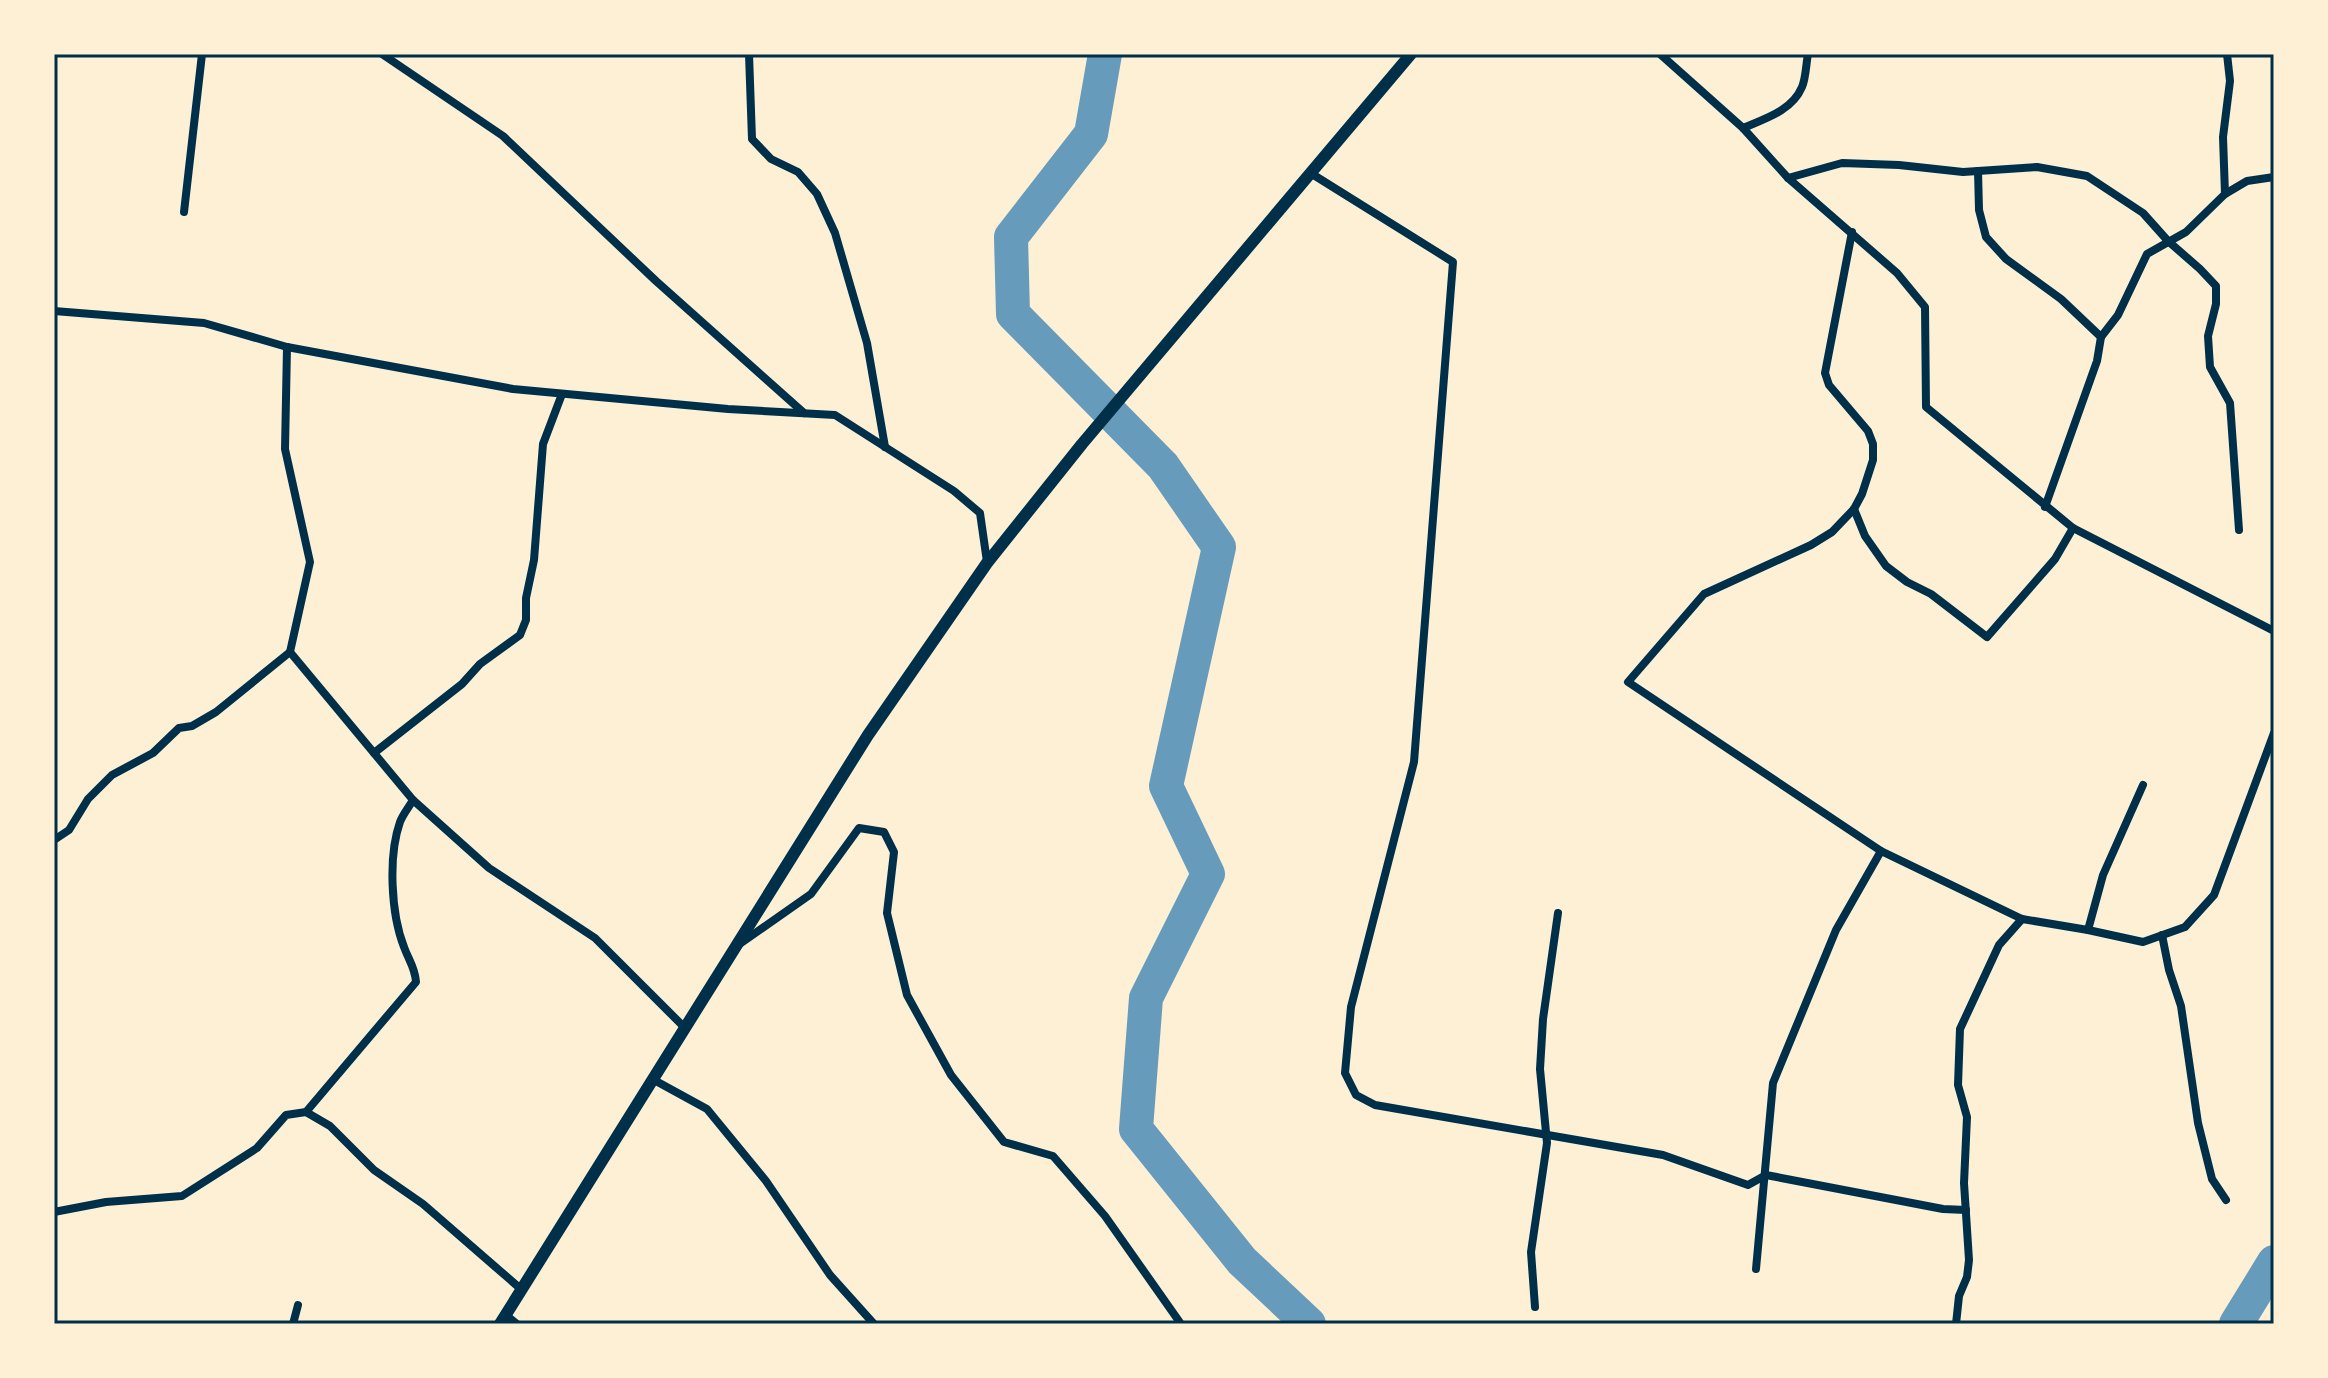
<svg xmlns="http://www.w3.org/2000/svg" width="2328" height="1378" viewBox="0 0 2328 1378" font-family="Roboto,sans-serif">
  <rect width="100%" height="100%" fill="#fdf0d5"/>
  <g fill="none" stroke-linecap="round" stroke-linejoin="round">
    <!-- river -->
    <g stroke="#669bbc" stroke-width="34">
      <path d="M 1105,54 L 1091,134 L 1011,237 L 1013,314 L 1163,466 L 1219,547 L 1166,786 L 1208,874 L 1146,998 L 1136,1129 L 1242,1261 L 1309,1324"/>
      <path d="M 2236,1324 L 2274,1262"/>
    </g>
    <!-- minor -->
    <g stroke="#003049" stroke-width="8">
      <path d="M 382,54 L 503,136 L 656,281 L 804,413"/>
      <path d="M 749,54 L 752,139 L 771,159 L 798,172 L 817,194 L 835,233 L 867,343 L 885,447"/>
      <path d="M 1660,54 L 1743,128 L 1788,178 L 1897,273 L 1925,307 L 1926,407 L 2073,528 L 2274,631"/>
      <path d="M 1743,128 C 1764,119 1792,111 1802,87 C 1806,78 1806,64 1808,54"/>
      <path d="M 1978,171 L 1979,210 L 1986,237 L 2006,259 L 2061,299 L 2101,337"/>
      <path d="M 1312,174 L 1453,262 L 1414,762 L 1351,1007 L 1345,1073 L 1356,1095 L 1375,1105 L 1663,1155 L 1748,1185 L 1766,1175 L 1943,1209 L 1966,1210"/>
      <path d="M 1788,178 L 1842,163 L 1899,165 L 1963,172 L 2037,167 L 2087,176 L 2143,213 L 2168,241 L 2200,269 L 2216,286 L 2216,304 L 2208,336 L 2210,367 L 2230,403 L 2239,530"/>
      <path d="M 2225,194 L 2223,137 L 2230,81 L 2227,54"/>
      <path d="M 184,212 L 202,54"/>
      <path d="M 1852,232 L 1825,373 L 1829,385 L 1868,431 L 1873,444 L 1873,460 L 1862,494 L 1854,509 L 1832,532 L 1811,545 L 1704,594 L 1628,682 L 1881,851 L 2022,919 L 2088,930 L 2143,942 L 2185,927 L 2214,895 L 2274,733"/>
      <path d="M 54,311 L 204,323 L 287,347 L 513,389 L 728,409 L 835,415 L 954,491 L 980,513 L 987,562"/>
      <path d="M 287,347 L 285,449 L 310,562 L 290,652 L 413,800 L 489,868 L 595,938 L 686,1029"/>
      <path d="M 2045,507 L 2097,361 L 2101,337 L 2118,315 L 2147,254 L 2186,232 L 2225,194 L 2247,181 L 2274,177"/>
      <path d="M 1854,509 L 1865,536 L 1886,566 L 1907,582 L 1931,594 L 1987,637 L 2055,559 L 2073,528"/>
      <path d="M 374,753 L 462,684 L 480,664 L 520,635 L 526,620 L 526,598 L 534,560 L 543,444 L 562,394"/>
      <path d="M 54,840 L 69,830 L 88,799 L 112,775 L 153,753 L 179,728 L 192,726 L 216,712 L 290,652"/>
      <path d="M 2088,930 L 2103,875 L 2143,785"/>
      <path d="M 2162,935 L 2169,970 L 2181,1006 L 2198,1123 L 2212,1179 L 2226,1200"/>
      <path d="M 741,943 L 811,894 L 859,828 L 884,832 L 894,852 L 887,913 L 907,995 L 951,1075 L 1004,1142 L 1053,1156 L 1105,1216 L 1181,1324"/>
      <path d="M 654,1080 L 707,1109 L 766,1181 L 830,1275 L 874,1324"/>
      <path d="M 306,1112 L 416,982 C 415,967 409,961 404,947 C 391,914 388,856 400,822 C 403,814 409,807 413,800"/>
      <path d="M 54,1212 L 106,1202 L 182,1196 L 257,1148 L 286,1115 L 306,1112 L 330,1126 L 374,1170 L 423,1204 L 522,1290"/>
      <path d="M 1756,1269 L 1773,1083 L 1836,930 L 1881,851"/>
      <path d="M 1535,1307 L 1531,1252 L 1547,1143 L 1540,1069 L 1543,1019 L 1558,913"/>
      <path d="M 506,1315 L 517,1324"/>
      <path d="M 293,1324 L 298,1305"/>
      <path d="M 1956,1324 L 1959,1296 L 1967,1277 L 1969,1260 L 1964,1183 L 1967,1117 L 1958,1085 L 1960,1029 L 1999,945 L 2022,919"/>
    </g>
    <!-- secondary -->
    <path stroke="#003049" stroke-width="12" d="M 500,1324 L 868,735 L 987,563 L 1082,444 L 1411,54"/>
  </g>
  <!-- border -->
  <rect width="2328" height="1378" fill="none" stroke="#fdf0d5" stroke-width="112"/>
  <rect x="56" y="56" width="2216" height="1266" fill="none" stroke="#003049" stroke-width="3"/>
</svg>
